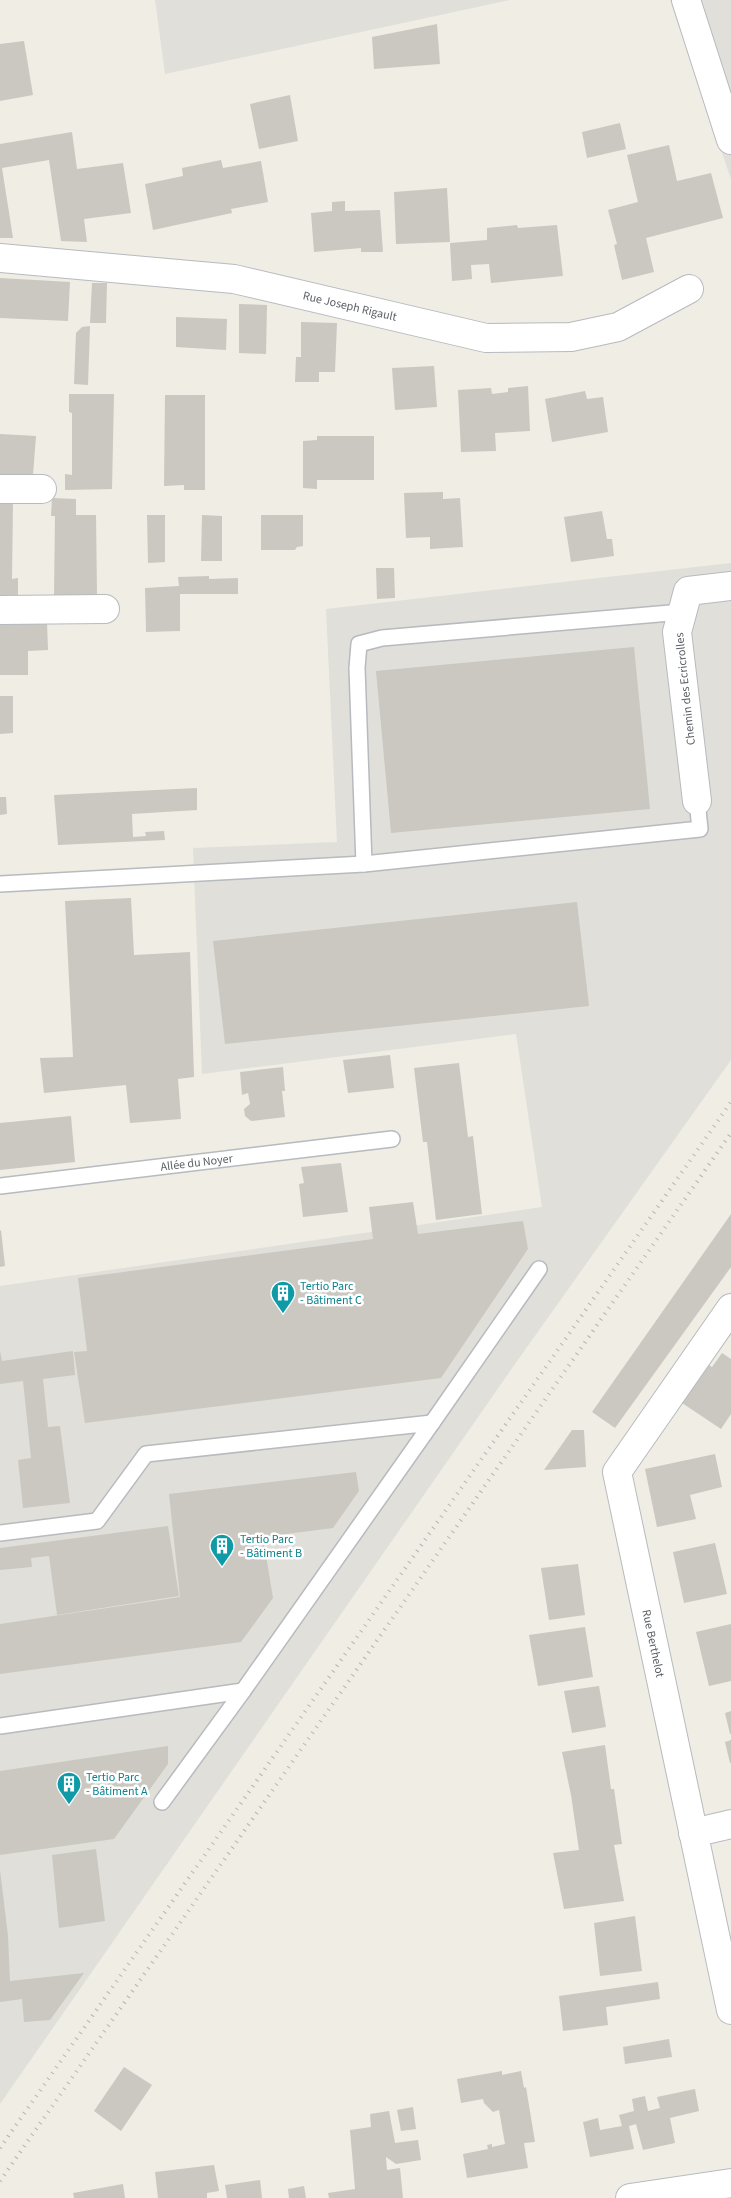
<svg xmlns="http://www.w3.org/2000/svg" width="731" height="2198" viewBox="0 0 731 2198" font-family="'Source Sans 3',sans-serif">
  <rect width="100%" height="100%" fill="#efede4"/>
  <!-- industrial -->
  <g fill="#e0dfd9">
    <path d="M 155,0 L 510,0 L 165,74 Z"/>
    <path d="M 670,0 L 731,0 L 731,179 Z"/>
    <path d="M 731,563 L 731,1060 L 515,1364 L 0,2104 L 0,1286 L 542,1207 L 516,1034 L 202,1074 L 193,848 L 337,842 L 326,609 Z"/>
  </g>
  <!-- building -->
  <g fill="#cac8c1">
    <path d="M 437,24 L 440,64 L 374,69 L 372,37 Z"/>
    <path d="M 24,41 L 33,95 L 0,101 L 0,44 Z"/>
    <path d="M 290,95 L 298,141 L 259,149 L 250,104 Z"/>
    <path d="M 620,123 L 626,149 L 587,158 L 582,132 Z"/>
    <path d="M 72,132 L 77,169 L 123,163 L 131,213 L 84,219 L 87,242 L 61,241 L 49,160 L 2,168 L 13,238 L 0,238 L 0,144 Z"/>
    <path d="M 669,145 L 677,181 L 711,173 L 723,218 L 646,238 L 654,272 L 622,280 L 614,245 L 617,244 L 608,210 L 638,202 L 627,155 Z"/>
    <path d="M 221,160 L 223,168 L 261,161 L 268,202 L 231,209 L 232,213 L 153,230 L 145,184 L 183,176 L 182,168 Z"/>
    <path d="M 447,188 L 450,242 L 396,244 L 394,192 Z"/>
    <path d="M 345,201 L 345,211 L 380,210 L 383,252 L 361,252 L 361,248 L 314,252 L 311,213 L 332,211 L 332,202 Z"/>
    <path d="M 517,225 L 518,228 L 557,225 L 563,276 L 491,283 L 489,264 L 471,265 L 472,279 L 452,281 L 450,243 L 487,240 L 487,228 Z"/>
    <path d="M 0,278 L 70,282 L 68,321 L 0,318 Z"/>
    <path d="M 92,283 L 107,283 L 106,323 L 90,323 Z"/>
    <path d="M 239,304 L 267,305 L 266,354 L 239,353 Z"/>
    <path d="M 176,317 L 227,319 L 226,350 L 176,347 Z"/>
    <path d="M 301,322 L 337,323 L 335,372 L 319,372 L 319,382 L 295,382 L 296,357 L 301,357 Z"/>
    <path d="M 90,326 L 88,385 L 74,384 L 76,333 L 82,327 Z"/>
    <path d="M 434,366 L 437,407 L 395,410 L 392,368 Z"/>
    <path d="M 528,386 L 530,431 L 495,433 L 496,451 L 461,452 L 458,390 L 491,388 L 492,394 L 508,392 L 508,388 Z"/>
    <path d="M 585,391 L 587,399 L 603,397 L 608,432 L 552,442 L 545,399 Z"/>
    <path d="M 69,394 L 114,394 L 112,489 L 65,490 L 65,474 L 72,475 L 72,413 L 69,412 Z"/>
    <path d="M 165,395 L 205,395 L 205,490 L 184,490 L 184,485 L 164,486 Z"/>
    <path d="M 0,434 L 36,436 L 33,475 L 0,476 Z"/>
    <path d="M 317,436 L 374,436 L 374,480 L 317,480 L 317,489 L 303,488 L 303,441 L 317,440 Z"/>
    <path d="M 443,492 L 443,499 L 460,498 L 463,547 L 430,549 L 430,537 L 406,538 L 404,493 Z"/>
    <path d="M 52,498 L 76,499 L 76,515 L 96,515 L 97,595 L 54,596 L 55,516 L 51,516 Z"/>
    <path d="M 0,502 L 13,502 L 12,579 L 18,578 L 18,596 L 0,596 Z"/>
    <path d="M 602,511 L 607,539 L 612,539 L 614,556 L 571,562 L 564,517 Z"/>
    <path d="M 147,515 L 165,515 L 165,562 L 148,563 Z"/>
    <path d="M 202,515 L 222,516 L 222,561 L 201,561 Z"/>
    <path d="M 261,515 L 303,515 L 303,546 L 297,547 L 295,550 L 261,550 Z"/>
    <path d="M 376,568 L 394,568 L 395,598 L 377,599 Z"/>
    <path d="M 209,576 L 209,579 L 238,578 L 238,594 L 180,594 L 180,631 L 146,632 L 145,588 L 179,586 L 178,577 Z"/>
    <path d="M 0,622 L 47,622 L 48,650 L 28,651 L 28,675 L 0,675 Z"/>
    <path d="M 634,647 L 650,809 L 391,833 L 376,671 Z"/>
    <path d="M 0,696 L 13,696 L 13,733 L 0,734 Z"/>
    <path d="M 197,788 L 197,810 L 132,814 L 133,837 L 146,836 L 145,832 L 164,831 L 165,840 L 58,845 L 54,795 Z"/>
    <path d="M 0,797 L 6,797 L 7,814 L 0,815 Z"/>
    <path d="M 131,898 L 134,955 L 190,952 L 194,1077 L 178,1079 L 181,1119 L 130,1123 L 126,1085 L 44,1093 L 40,1058 L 73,1057 L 65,901 Z"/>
    <path d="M 577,902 L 589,1006 L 225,1044 L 213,941 Z"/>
    <path d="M 390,1055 L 394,1088 L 348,1093 L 343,1060 Z"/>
    <path d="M 459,1063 L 468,1137 L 473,1136 L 482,1214 L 436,1220 L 427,1142 L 423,1142 L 414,1068 Z"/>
    <path d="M 283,1067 L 285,1091 L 282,1091 L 285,1117 L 251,1121 L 245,1116 L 244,1109 L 250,1104 L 248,1093 L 242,1095 L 240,1072 Z"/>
    <path d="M 71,1116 L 75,1162 L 0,1170 L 0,1123 Z"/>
    <path d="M 341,1163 L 348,1212 L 303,1217 L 299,1184 L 304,1183 L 301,1167 Z"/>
    <path d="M 413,1202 L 418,1234 L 523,1221 L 528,1249 L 441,1378 L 85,1423 L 74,1352 L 87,1351 L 78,1278 L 373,1239 L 369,1207 Z"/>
    <path d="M 731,1214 L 731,1267 L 615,1428 L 592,1412 Z"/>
    <path d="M 1,1230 L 5,1266 L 0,1267 L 0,1231 Z"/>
    <path d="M 0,1351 L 2,1361 L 73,1351 L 75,1375 L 43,1379 L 48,1427 L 60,1426 L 70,1503 L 23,1508 L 18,1460 L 31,1458 L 23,1381 L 0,1384 Z"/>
    <path d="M 722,1353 L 731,1359 L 731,1414 L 721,1429 L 682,1403 L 691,1391 L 687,1389 L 706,1363 L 712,1367 Z"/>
    <path d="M 572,1430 L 584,1430 L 586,1467 L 544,1470 Z"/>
    <path d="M 715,1454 L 722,1487 L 690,1495 L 696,1519 L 657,1527 L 645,1469 Z"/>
    <path d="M 356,1472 L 359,1491 L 333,1528 L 263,1537 L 273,1598 L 241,1642 L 0,1674 L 0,1624 L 180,1597 L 169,1494 Z"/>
    <path d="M 168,1526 L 179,1596 L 57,1615 L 49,1556 L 31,1558 L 32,1567 L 0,1570 L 0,1548 Z"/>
    <path d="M 715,1543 L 727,1594 L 684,1603 L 673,1552 Z"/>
    <path d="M 578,1564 L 585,1615 L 549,1620 L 541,1568 Z"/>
    <path d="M 731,1624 L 731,1681 L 709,1686 L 696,1632 Z"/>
    <path d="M 585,1627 L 593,1677 L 538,1686 L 529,1635 Z"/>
    <path d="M 599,1686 L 606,1727 L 572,1733 L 564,1691 Z"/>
    <path d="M 731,1711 L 731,1734 L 730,1734 L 725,1713 Z"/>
    <path d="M 731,1740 L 731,1763 L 730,1763 L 725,1742 Z"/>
    <path d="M 605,1745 L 611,1789 L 614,1789 L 622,1844 L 614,1845 L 624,1901 L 564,1909 L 553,1853 L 579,1850 L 571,1795 L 562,1752 Z"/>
    <path d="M 168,1746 L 168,1764 L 114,1839 L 0,1855 L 0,1771 Z"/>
    <path d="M 96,1849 L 105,1921 L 59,1928 L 52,1855 Z"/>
    <path d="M 0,1870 L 8,1936 L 10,1981 L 84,1973 L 50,2020 L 24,2022 L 22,1999 L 0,2002 Z"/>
    <path d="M 635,1916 L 642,1971 L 600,1976 L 594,1923 Z"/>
    <path d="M 658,1982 L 660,1999 L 606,2007 L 608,2025 L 563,2031 L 559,1996 Z"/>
    <path d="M 669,2039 L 672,2057 L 625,2064 L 623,2047 Z"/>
    <path d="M 124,2067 L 152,2085 L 121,2131 L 94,2111 Z"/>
    <path d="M 502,2071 L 502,2075 L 521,2071 L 524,2088 L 526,2087 L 535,2142 L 524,2143 L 528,2168 L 467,2178 L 463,2154 L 488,2149 L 487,2145 L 492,2144 L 492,2147 L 505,2144 L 499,2110 L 493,2112 L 484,2103 L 483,2099 L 461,2103 L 457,2079 Z"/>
    <path d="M 695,2089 L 699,2111 L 670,2118 L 675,2143 L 643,2150 L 636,2124 L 629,2126 L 634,2149 L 590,2157 L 583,2122 L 598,2118 L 600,2130 L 622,2126 L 619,2115 L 634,2111 L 632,2099 L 645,2096 L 648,2111 L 660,2108 L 657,2097 Z"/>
    <path d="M 413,2107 L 416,2129 L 401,2131 L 397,2110 Z"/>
    <path d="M 389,2111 L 395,2143 L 418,2140 L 421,2160 L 396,2164 L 386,2157 L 387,2170 L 400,2168 L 403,2198 L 329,2198 L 328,2193 L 355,2189 L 350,2130 L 371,2127 L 370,2114 Z"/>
    <path d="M 214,2165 L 219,2191 L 207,2193 L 207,2198 L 158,2198 L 155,2172 Z"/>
    <path d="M 260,2180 L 262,2198 L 227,2198 L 225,2185 Z"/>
    <path d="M 123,2184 L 125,2198 L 74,2198 L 73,2193 Z"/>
    <path d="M 304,2186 L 306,2198 L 289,2198 L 288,2189 Z"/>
  </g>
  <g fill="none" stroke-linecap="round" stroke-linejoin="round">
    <defs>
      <g id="lane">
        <path d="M 364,864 L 357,668 L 359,644 L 382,638 L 682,612"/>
        <path d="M 0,884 L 364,864 L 700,829 L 697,801"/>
        <path id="s1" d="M 0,1186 L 392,1139"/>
        <path d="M 432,1423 L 539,1269"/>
        <path d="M 0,1533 L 97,1521 L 146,1454 L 432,1423 L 243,1691 L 0,1726"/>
        <path d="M 162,1802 L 243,1691"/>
      </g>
      <g id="street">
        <path d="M 686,0 L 731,140"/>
        <path id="s2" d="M 0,258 L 234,279 L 486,338 L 571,337 L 618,327 L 689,289"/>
        <path d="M 0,489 L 42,489"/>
        <path d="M 0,610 L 105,609"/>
        <path d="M 697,801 L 677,632 L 688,591 L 731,586"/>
        <path id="s3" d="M 731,1308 L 617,1472 L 731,2010"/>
        <path d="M 693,1833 L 731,1824"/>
      </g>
      <path id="secondary" d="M 630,2198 L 731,2183"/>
    </defs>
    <!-- lane casing -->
    <use href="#lane" stroke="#b7babf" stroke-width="18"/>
    <!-- street casing -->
    <use href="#street" stroke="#b7babf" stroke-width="30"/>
    <!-- secondary casing -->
    <use href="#secondary" stroke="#b8bbc1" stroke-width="30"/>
    <!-- lane -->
    <use href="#lane" stroke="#fff" stroke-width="15"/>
    <!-- street -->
    <use href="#street" stroke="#fff" stroke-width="28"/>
    <!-- secondary -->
    <use href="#secondary" stroke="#fff" stroke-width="28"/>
    <!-- rail -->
    <g stroke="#b5b6b6" stroke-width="4" stroke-dasharray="1 6" stroke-linecap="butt">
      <path d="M 0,2148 L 731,1102"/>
      <path d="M 0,2181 L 731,1133"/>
    </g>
  </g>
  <!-- icons -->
  <defs>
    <symbol id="building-pin" viewBox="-11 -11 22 30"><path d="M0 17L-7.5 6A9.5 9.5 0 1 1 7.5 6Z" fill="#0f9aa8" stroke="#fff"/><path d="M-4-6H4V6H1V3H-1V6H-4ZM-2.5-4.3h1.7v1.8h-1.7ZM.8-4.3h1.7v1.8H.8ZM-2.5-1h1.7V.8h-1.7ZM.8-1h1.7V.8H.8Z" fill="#fff"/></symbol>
  </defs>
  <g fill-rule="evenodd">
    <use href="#building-pin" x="269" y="1279" width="28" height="38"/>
    <use href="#building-pin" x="208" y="1532" width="28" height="38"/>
    <use href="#building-pin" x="55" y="1770" width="28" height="38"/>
  </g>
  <g text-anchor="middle" stroke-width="5" stroke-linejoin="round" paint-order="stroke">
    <!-- street labels -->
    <g font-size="12" fill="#5c6065" stroke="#fff">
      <text dy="4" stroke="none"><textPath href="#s2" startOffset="354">Rue Joseph Rigault</textPath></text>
      <text transform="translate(685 689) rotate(-96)" y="4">Chemin des Ecricrolles</text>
      <text dy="4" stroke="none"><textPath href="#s1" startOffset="198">Allée du Noyer</textPath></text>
      <text dy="4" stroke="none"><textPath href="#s3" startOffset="375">Rue Berthelot</textPath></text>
    </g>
    <!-- culture labels -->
    <g font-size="12" fill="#0d838f" stroke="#fff" text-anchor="start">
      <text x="300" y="1290">Tertio Parc<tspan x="300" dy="14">- Bâtiment C</tspan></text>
      <text x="240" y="1543">Tertio Parc<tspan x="240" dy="14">- Bâtiment B</tspan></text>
      <text x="86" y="1781">Tertio Parc<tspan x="86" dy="14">- Bâtiment A</tspan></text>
    </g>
  </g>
</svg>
